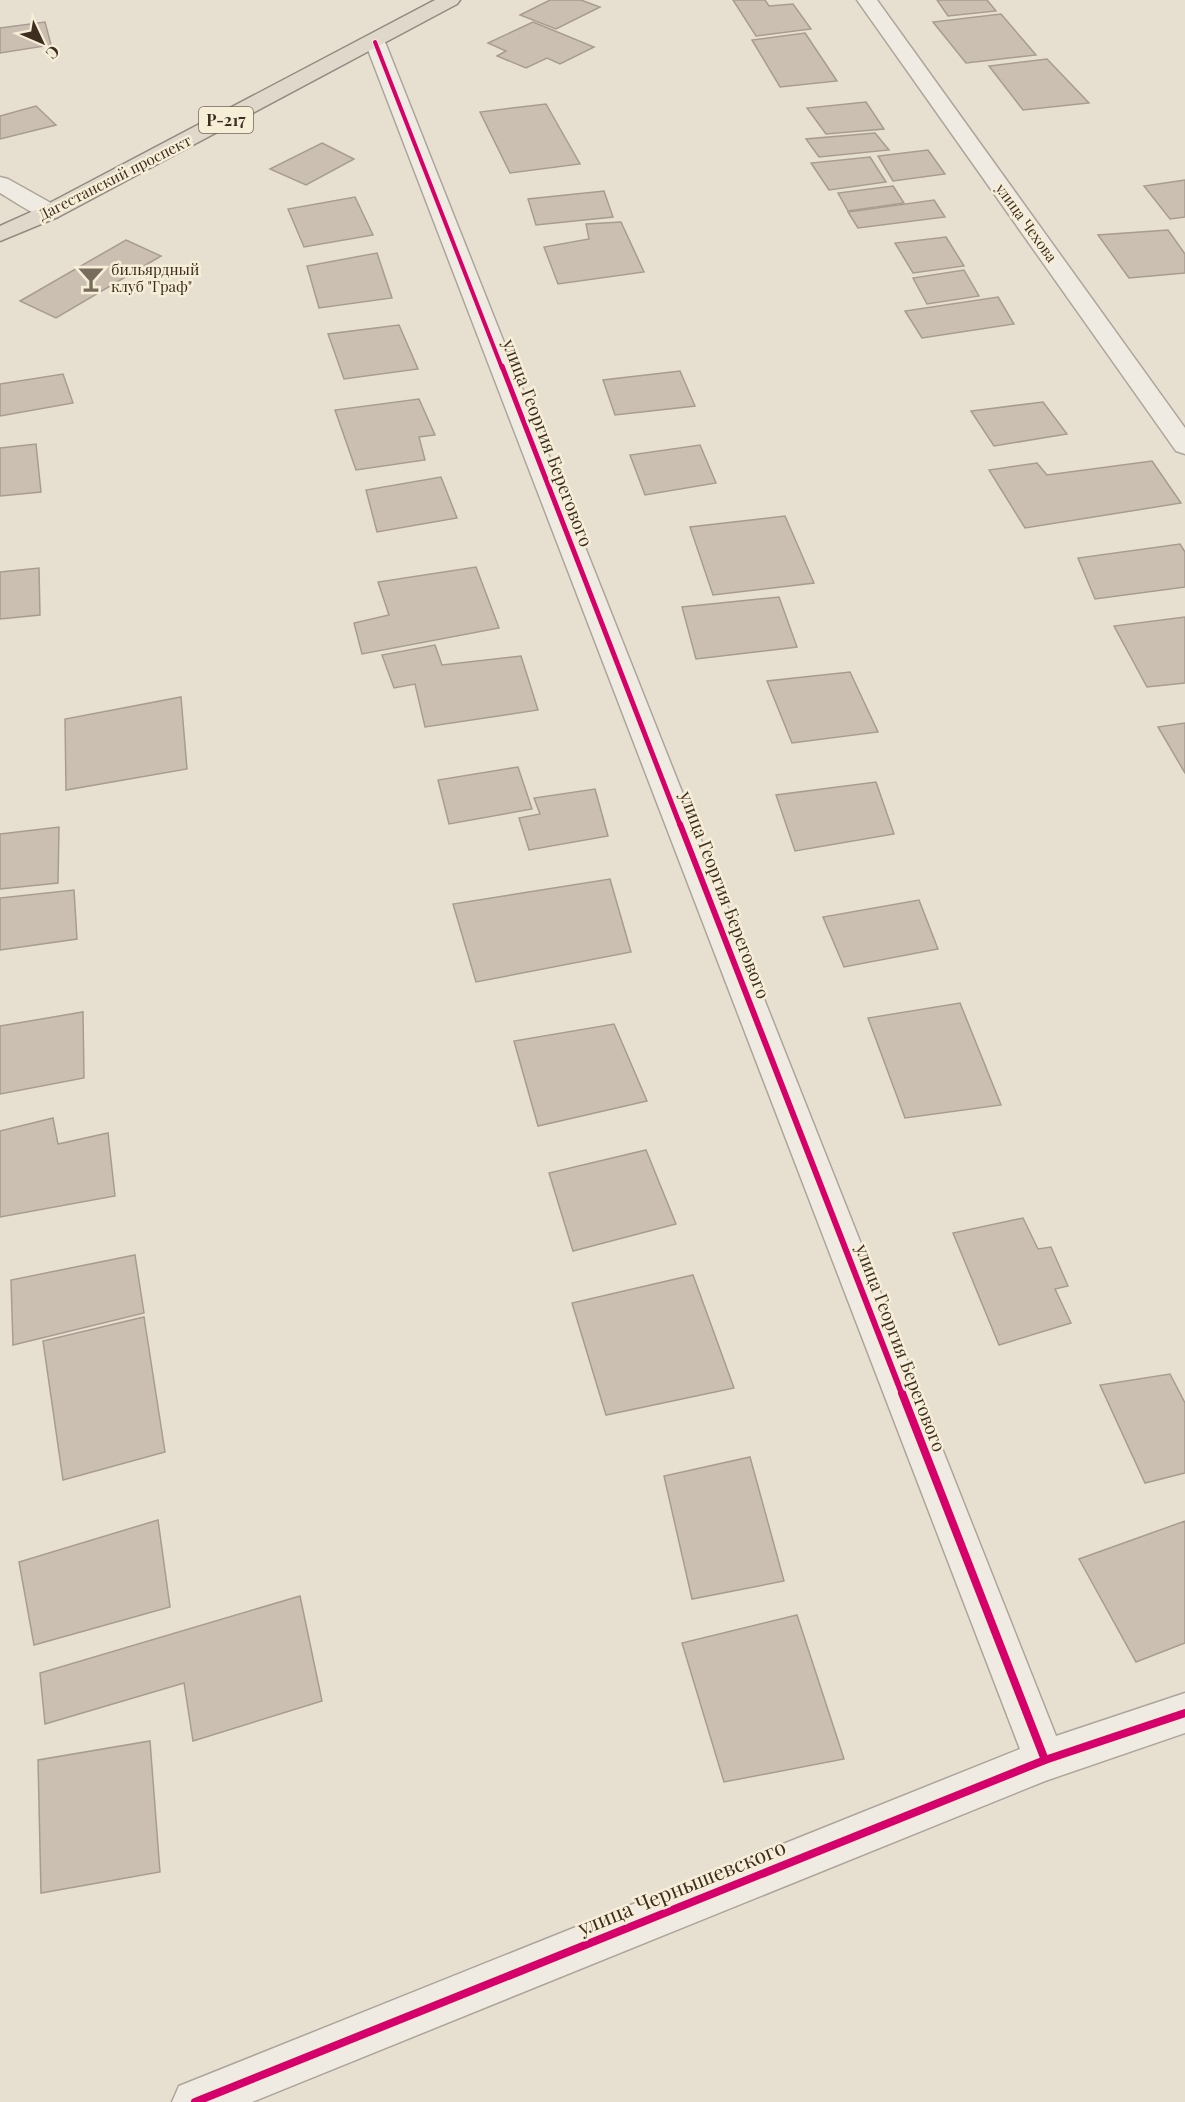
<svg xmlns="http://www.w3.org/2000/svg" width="1185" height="2102" viewBox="0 0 1185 2102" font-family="'Playfair Display',serif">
  <rect width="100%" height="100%" fill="#e7e0d1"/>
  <!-- building -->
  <g fill="#cbbfb2" stroke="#a89c90" stroke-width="1.5">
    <path d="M 550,0 L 581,0 L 600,7 L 556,29 L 520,15 Z"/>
    <path d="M 733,0 L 765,0 L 769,6 L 793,4 L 811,29 L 756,36 Z"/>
    <path d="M 937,0 L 987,0 L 996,11 L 948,16 Z"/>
    <path d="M 1001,14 L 1036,55 L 966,63 L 933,22 Z"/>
    <path d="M 45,22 L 51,45 L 0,53 L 0,28 Z"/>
    <path d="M 533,22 L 594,47 L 560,64 L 547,58 L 526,68 L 497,56 L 506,51 L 488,43 Z"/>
    <path d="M 805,33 L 837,81 L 780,87 L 752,40 Z"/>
    <path d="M 1047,59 L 1089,103 L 1023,110 L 989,66 Z"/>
    <path d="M 866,102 L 884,129 L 826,134 L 807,108 Z"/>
    <path d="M 546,104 L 580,164 L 510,173 L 480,112 Z"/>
    <path d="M 36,106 L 56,125 L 0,139 L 0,116 Z"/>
    <path d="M 875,133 L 889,150 L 819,157 L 806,139 Z"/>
    <path d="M 322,143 L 354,159 L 306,185 L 270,169 Z"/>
    <path d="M 928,150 L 945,174 L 893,181 L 878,156 Z"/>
    <path d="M 870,157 L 886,182 L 829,190 L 811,163 Z"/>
    <path d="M 1185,180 L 1185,217 L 1170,219 L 1144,186 Z"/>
    <path d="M 893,186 L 904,203 L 848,211 L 838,193 Z"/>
    <path d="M 604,191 L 613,217 L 536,225 L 528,199 Z"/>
    <path d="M 355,197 L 373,235 L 304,247 L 288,209 Z"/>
    <path d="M 934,200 L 945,217 L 858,228 L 848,212 Z"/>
    <path d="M 621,222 L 644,272 L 558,284 L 544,247 L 589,239 L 586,224 Z"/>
    <path d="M 1168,230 L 1185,254 L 1185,273 L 1129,278 L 1098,235 Z"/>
    <path d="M 946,237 L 964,266 L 913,273 L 895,243 Z"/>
    <path d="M 126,240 L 161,256 L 56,318 L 20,301 Z"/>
    <path d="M 377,253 L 392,298 L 319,308 L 307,266 Z"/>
    <path d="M 964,270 L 979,296 L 927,304 L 913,278 Z"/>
    <path d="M 998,297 L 1014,324 L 922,338 L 905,311 Z"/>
    <path d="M 399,325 L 418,369 L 344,379 L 328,334 Z"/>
    <path d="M 680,371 L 695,406 L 615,415 L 603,380 Z"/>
    <path d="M 63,374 L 73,403 L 0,416 L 0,384 Z"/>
    <path d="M 419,399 L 435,435 L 419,437 L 425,460 L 356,470 L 335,410 Z"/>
    <path d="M 1043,402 L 1067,434 L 994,446 L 971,411 Z"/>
    <path d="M 36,444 L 41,492 L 0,496 L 0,448 Z"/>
    <path d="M 700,445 L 716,483 L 645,495 L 630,455 Z"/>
    <path d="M 1152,461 L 1181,503 L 1025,528 L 989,470 L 1037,463 L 1047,475 Z"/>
    <path d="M 441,477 L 457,518 L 377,532 L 366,490 Z"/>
    <path d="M 785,516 L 814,583 L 713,595 L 690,527 Z"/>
    <path d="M 1180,544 L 1185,552 L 1185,587 L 1095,599 L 1078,558 Z"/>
    <path d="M 476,567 L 499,628 L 362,654 L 354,623 L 389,615 L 378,582 Z"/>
    <path d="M 39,568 L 40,615 L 0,619 L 0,572 Z"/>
    <path d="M 779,597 L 797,647 L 696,659 L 682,607 Z"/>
    <path d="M 1185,617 L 1185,683 L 1147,687 L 1114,626 Z"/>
    <path d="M 435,645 L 442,665 L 521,656 L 538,710 L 425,727 L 415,684 L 394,688 L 382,655 Z"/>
    <path d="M 850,672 L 878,732 L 792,743 L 767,681 Z"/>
    <path d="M 181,697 L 187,769 L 66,790 L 65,719 Z"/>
    <path d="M 1185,723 L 1185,773 L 1158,727 Z"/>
    <path d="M 518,767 L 532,809 L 449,824 L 438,780 Z"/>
    <path d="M 876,782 L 894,834 L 795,851 L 776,795 Z"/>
    <path d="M 595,789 L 608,836 L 529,850 L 519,818 L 540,814 L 534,798 Z"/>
    <path d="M 59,827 L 58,883 L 0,889 L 0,834 Z"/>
    <path d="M 610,879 L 631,952 L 476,982 L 453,904 Z"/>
    <path d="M 74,890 L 77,939 L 0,950 L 0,898 Z"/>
    <path d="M 919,900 L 938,949 L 844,967 L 823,917 Z"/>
    <path d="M 960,1003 L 1001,1105 L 905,1118 L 868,1018 Z"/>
    <path d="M 83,1012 L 84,1078 L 0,1094 L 0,1026 Z"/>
    <path d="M 614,1024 L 647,1101 L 538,1126 L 514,1041 Z"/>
    <path d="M 53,1118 L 58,1144 L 108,1133 L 115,1196 L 0,1217 L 0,1131 Z"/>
    <path d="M 646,1150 L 676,1224 L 573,1251 L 549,1173 Z"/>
    <path d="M 1023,1218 L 1038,1249 L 1051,1247 L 1068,1286 L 1055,1289 L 1071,1323 L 999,1345 L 953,1233 Z"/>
    <path d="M 135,1255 L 144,1313 L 13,1345 L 11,1280 Z"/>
    <path d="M 693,1275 L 734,1388 L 606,1415 L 572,1303 Z"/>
    <path d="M 144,1317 L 165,1452 L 63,1480 L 43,1341 Z"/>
    <path d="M 1170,1374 L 1185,1403 L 1185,1473 L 1145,1483 L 1100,1385 Z"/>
    <path d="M 750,1457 L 784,1581 L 692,1599 L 664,1476 Z"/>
    <path d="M 158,1520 L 170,1607 L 34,1645 L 19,1562 Z"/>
    <path d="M 1185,1521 L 1185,1643 L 1136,1662 L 1079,1559 Z"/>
    <path d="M 300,1596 L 322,1701 L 193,1741 L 184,1683 L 45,1724 L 40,1673 Z"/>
    <path d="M 797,1615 L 844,1759 L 724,1782 L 682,1643 Z"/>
    <path d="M 150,1741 L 160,1872 L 41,1893 L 38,1760 Z"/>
  </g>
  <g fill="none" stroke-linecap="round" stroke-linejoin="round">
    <defs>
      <g id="minor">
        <path d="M 857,0 L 877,0 L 1185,428 L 1185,454 L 1176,451 Z"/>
        <path d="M 375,36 L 382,38 L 385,42 L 1056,1736 L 1185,1693 L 1185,1733 L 1045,1781 L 252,2102 L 172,2102 L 179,2086 L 1020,1749 L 365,42 L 368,38 Z"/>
        <path d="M 0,177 L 8,179 L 58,207 L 61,212 L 58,217 C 39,221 16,202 0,193 Z"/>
      </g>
      <path id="trunk" d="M 435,0 L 460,0 L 457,4 L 58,217 L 0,241 L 0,226 L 42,207 Z"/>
    </defs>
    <!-- minor casing -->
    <use href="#minor" stroke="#ada599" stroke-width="3"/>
    <!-- trunk casing -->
    <use href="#trunk" stroke="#928b80" stroke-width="3"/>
    <!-- minor -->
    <use href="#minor" fill="#efebe3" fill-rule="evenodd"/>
    <!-- trunk -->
    <use href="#trunk" fill="#e0d9cb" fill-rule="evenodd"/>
    <defs>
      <path id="cycleway-far3" d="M 375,42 L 502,368"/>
      <path id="cycleway-far2" d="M 502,366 L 680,825"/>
      <path id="cycleway-far1" d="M 680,824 L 902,1394"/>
      <g id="cycleway">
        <path d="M 902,1393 L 1045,1760"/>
        <path d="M 195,2102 L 1045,1760 L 1185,1713"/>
      </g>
    </defs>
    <!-- cycleway-far3 casing -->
    <use href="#cycleway-far3" stroke="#f7eed8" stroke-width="6"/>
    <!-- cycleway-far2 casing -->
    <use href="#cycleway-far2" stroke="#f7eed8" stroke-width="8"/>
    <!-- cycleway-far1 casing -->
    <use href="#cycleway-far1" stroke="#f7eed8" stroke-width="10"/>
    <!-- cycleway casing -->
    <use href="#cycleway" stroke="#f7eed8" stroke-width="11"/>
    <!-- cycleway-far3 -->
    <use href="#cycleway-far3" stroke="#d6006c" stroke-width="4"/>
    <!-- cycleway-far2 -->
    <use href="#cycleway-far2" stroke="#d6006c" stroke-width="5"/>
    <!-- cycleway-far1 -->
    <use href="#cycleway-far1" stroke="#d6006c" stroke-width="6"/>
    <!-- cycleway -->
    <use href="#cycleway" stroke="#d6006c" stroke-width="8"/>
  </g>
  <!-- icons -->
  <defs>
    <symbol id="bar-bare" viewBox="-9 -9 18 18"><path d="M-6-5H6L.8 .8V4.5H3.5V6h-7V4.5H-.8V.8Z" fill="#786c5e" stroke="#f7eed8" stroke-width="2.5" paint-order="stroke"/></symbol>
  </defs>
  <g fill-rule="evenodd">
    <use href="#bar-bare" x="72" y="260" width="38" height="38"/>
  </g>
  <g text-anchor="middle" stroke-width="5" stroke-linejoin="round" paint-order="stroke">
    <!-- far-street labels -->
    <g font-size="15" fill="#3d2e20" stroke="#f7eed8">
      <text transform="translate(115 178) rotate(-27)" y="5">Дагестанский проспект</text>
      <text transform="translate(1026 223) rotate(54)" y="5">улица Чехова</text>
    </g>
    <!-- far-poi labels -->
    <g font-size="15" fill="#3d2e20" stroke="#f7eed8" text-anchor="start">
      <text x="111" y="275">бильярдный<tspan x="111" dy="17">клуб "Граф"</tspan></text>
    </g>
    <!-- shield labels -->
    <rect fill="#f7eed8" stroke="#756857" stroke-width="1.5" x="199" y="107" width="54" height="26" rx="4.5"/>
    <g font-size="16" font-weight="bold" fill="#3d2e20">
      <text x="226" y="126">Р-217</text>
    </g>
    <!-- street labels -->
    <g font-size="18" fill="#3d2e20" stroke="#f7eed8">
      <text transform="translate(547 443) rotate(69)" y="6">улица Георгия Берегового</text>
      <text transform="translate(724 895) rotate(69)" y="6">улица Георгия Берегового</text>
      <text transform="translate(900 1348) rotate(69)" y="6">улица Георгия Берегового</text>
    </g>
    <!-- near-street labels -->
    <g font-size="21" fill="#3d2e20" stroke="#f7eed8">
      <text transform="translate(682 1888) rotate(-22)" y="7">улица Чернышевского</text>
    </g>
  </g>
  <!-- north arrow -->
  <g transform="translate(42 42) rotate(134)" stroke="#f7eed8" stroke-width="4.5" paint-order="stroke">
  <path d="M0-4.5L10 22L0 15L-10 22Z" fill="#3d2e20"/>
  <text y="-9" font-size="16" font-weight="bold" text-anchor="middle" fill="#3d2e20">С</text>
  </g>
</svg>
